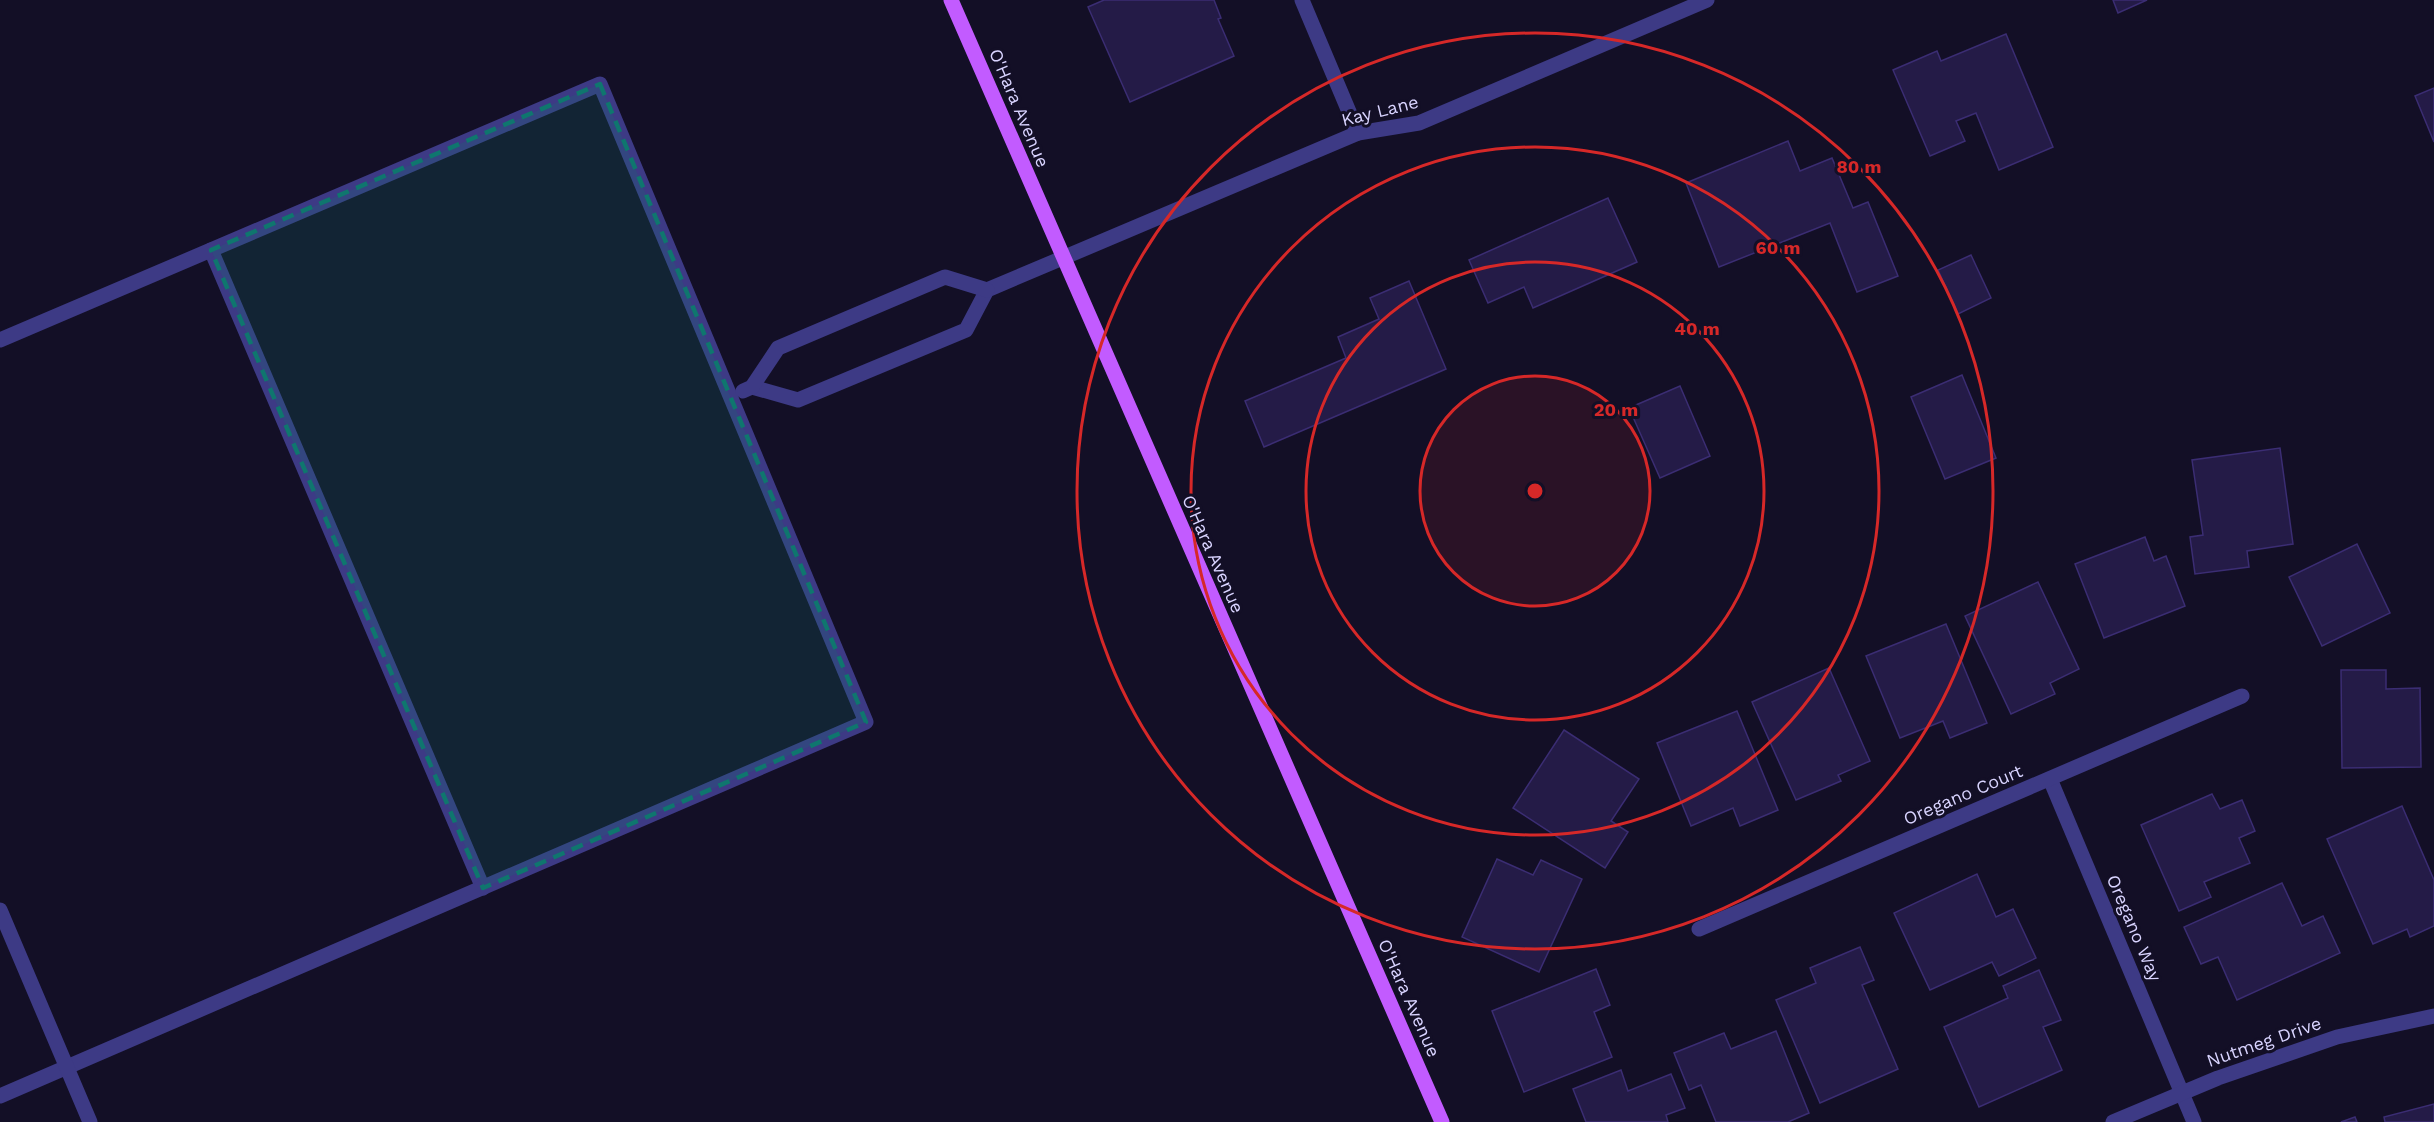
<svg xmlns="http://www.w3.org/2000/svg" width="2434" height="1122" viewBox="0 0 2434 1122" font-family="'Work Sans',sans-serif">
  <rect width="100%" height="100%" fill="#130f26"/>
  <!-- building -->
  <g fill="#241b47" stroke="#3b2d73" stroke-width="1.5">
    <path d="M 1104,0 L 1214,0 L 1221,18 L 1218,19 L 1234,56 L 1130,102 L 1088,7 Z"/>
    <path d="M 2113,0 L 2147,0 L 2118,13 Z"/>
    <path d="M 2006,34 L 2053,147 L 1999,170 L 1976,113 L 1956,121 L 1965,141 L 1930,156 L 1893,70 L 1937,51 L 1941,61 Z"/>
    <path d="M 2434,88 L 2434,142 L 2415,96 Z"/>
    <path d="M 1788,141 L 1800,171 L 1832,158 L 1853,208 L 1868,202 L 1898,276 L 1857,292 L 1830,223 L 1719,267 L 1686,183 Z"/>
    <path d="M 1608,198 L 1637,262 L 1533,308 L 1524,287 L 1488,303 L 1469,260 Z"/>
    <path d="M 1971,255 L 1991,298 L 1958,314 L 1938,270 Z"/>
    <path d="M 1409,281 L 1446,369 L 1264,447 L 1245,401 L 1346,358 L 1338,337 L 1379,319 L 1370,298 Z"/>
    <path d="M 1962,375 L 1996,458 L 1945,479 L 1911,397 Z"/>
    <path d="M 1680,386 L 1710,456 L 1660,478 L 1629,408 Z"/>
    <path d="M 2280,448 L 2293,544 L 2247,551 L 2249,567 L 2195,574 L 2190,537 L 2203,535 L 2192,460 Z"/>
    <path d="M 2145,537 L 2154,561 L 2166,556 L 2185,606 L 2104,638 L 2075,564 Z"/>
    <path d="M 2357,544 L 2390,613 L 2322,646 L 2289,577 Z"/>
    <path d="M 2038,582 L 2079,669 L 2050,683 L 2055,694 L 2011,714 L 1965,616 Z"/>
    <path d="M 1946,624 L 1987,723 L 1950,738 L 1943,721 L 1900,738 L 1866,656 Z"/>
    <path d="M 1829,668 L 1870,761 L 1838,775 L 1841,781 L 1796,800 L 1752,702 Z"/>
    <path d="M 2341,670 L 2386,670 L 2386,689 L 2420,688 L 2421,767 L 2342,768 Z"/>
    <path d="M 1737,711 L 1778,810 L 1740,826 L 1733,808 L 1691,826 L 1657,743 Z"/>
    <path d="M 1564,730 L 1639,779 L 1611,821 L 1628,832 L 1605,868 L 1513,808 Z"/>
    <path d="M 2212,794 L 2220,809 L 2242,800 L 2255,831 L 2239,838 L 2250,863 L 2204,882 L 2211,897 L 2179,911 L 2141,825 Z"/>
    <path d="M 2402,806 L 2434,880 L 2434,926 L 2410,937 L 2407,929 L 2373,944 L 2327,839 Z"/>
    <path d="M 1497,859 L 1533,875 L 1541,860 L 1582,879 L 1539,972 L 1462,937 Z"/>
    <path d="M 1977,874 L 1996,917 L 2013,909 L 2036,958 L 1999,976 L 1992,962 L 1930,990 L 1894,913 Z"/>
    <path d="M 2282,883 L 2302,926 L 2323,916 L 2340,953 L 2237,1000 L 2218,957 L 2201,964 L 2184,927 Z"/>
    <path d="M 1860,947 L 1874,980 L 1862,985 L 1898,1069 L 1820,1103 L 1776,1000 L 1816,983 L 1810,968 Z"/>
    <path d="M 1596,969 L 1610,1005 L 1594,1012 L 1612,1057 L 1524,1092 L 1492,1011 Z"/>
    <path d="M 2039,970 L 2061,1020 L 2043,1027 L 2062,1070 L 1979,1107 L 1944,1027 L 2008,998 L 2003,986 Z"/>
    <path d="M 1776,1031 L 1809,1113 L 1788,1122 L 1716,1122 L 1701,1085 L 1689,1090 L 1674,1053 L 1724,1033 L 1731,1049 Z"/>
    <path d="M 1621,1070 L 1628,1091 L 1671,1074 L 1685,1108 L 1666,1115 L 1668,1122 L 1586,1122 L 1573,1089 Z"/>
    <path d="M 2434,1104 L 2434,1122 L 2385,1122 L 2384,1117 Z"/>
    <path d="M 2355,1117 L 2357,1122 L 2341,1122 Z"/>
  </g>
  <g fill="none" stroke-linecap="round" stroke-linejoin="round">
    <!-- minor -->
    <g stroke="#3d3a85" stroke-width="15">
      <path d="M 1302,0 L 1358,133"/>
      <path d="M 211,250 L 483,888"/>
      <path d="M 0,340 L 600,84 L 866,722 L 0,1096"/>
      <path d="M 752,387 L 798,400 L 966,330 L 987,290 L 1358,133 L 1419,123 L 1707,0"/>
      <path d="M 743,391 L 752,387 L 778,348 L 945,277 L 987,290"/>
      <path d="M 2050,779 L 2194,1122"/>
      <path d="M 0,910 L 90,1122"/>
      <path d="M 1699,929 L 2242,696"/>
      <path d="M 2113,1122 L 2218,1078 L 2337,1037 L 2434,1016"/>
    </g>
    <!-- major -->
    <path stroke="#c25bff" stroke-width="15" d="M 951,0 L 1442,1122"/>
  </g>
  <!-- marked area -->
  <path fill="#0f766e" fill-opacity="0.2" stroke="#0f766e" stroke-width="4.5" stroke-dasharray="12 8" stroke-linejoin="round" d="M 600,84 L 866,722 L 483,888 L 211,250 Z"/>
  <!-- distance rings -->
  <circle cx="1535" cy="491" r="115" fill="#d62828" fill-opacity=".12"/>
  <g fill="none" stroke="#d62828" stroke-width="3">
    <circle cx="1535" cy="491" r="115"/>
    <circle cx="1535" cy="491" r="229"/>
    <circle cx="1535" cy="491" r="344"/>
    <circle cx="1535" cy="491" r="458"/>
  </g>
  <g text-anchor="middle" stroke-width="6" stroke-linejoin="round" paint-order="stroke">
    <!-- street labels -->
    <g font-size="18" fill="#d9d4ff" stroke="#130f26">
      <text transform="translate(1019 108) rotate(67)" y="6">O'Hara Avenue</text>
      <text transform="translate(1380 111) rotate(-14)" y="6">Kay Lane</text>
      <text transform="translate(1213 554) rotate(66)" y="6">O'Hara Avenue</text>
      <text transform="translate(1963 795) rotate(-23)" y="6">Oregano Court</text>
      <text transform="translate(2134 928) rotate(67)" y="6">Oregano Way</text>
      <text transform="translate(1409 998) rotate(66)" y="6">O'Hara Avenue</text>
      <text transform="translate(2264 1042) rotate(-19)" y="6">Nutmeg Drive</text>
    </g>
  </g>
  <circle cx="1535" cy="491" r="9" fill="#d62828" stroke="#130f26" stroke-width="3"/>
  <g font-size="18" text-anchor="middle" font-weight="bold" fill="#d62828" stroke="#130f26" stroke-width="6" stroke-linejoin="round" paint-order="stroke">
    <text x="1859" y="173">80 m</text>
    <text x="1778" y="254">60 m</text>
    <text x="1697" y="335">40 m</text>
    <text x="1616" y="416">20 m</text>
  </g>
</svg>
